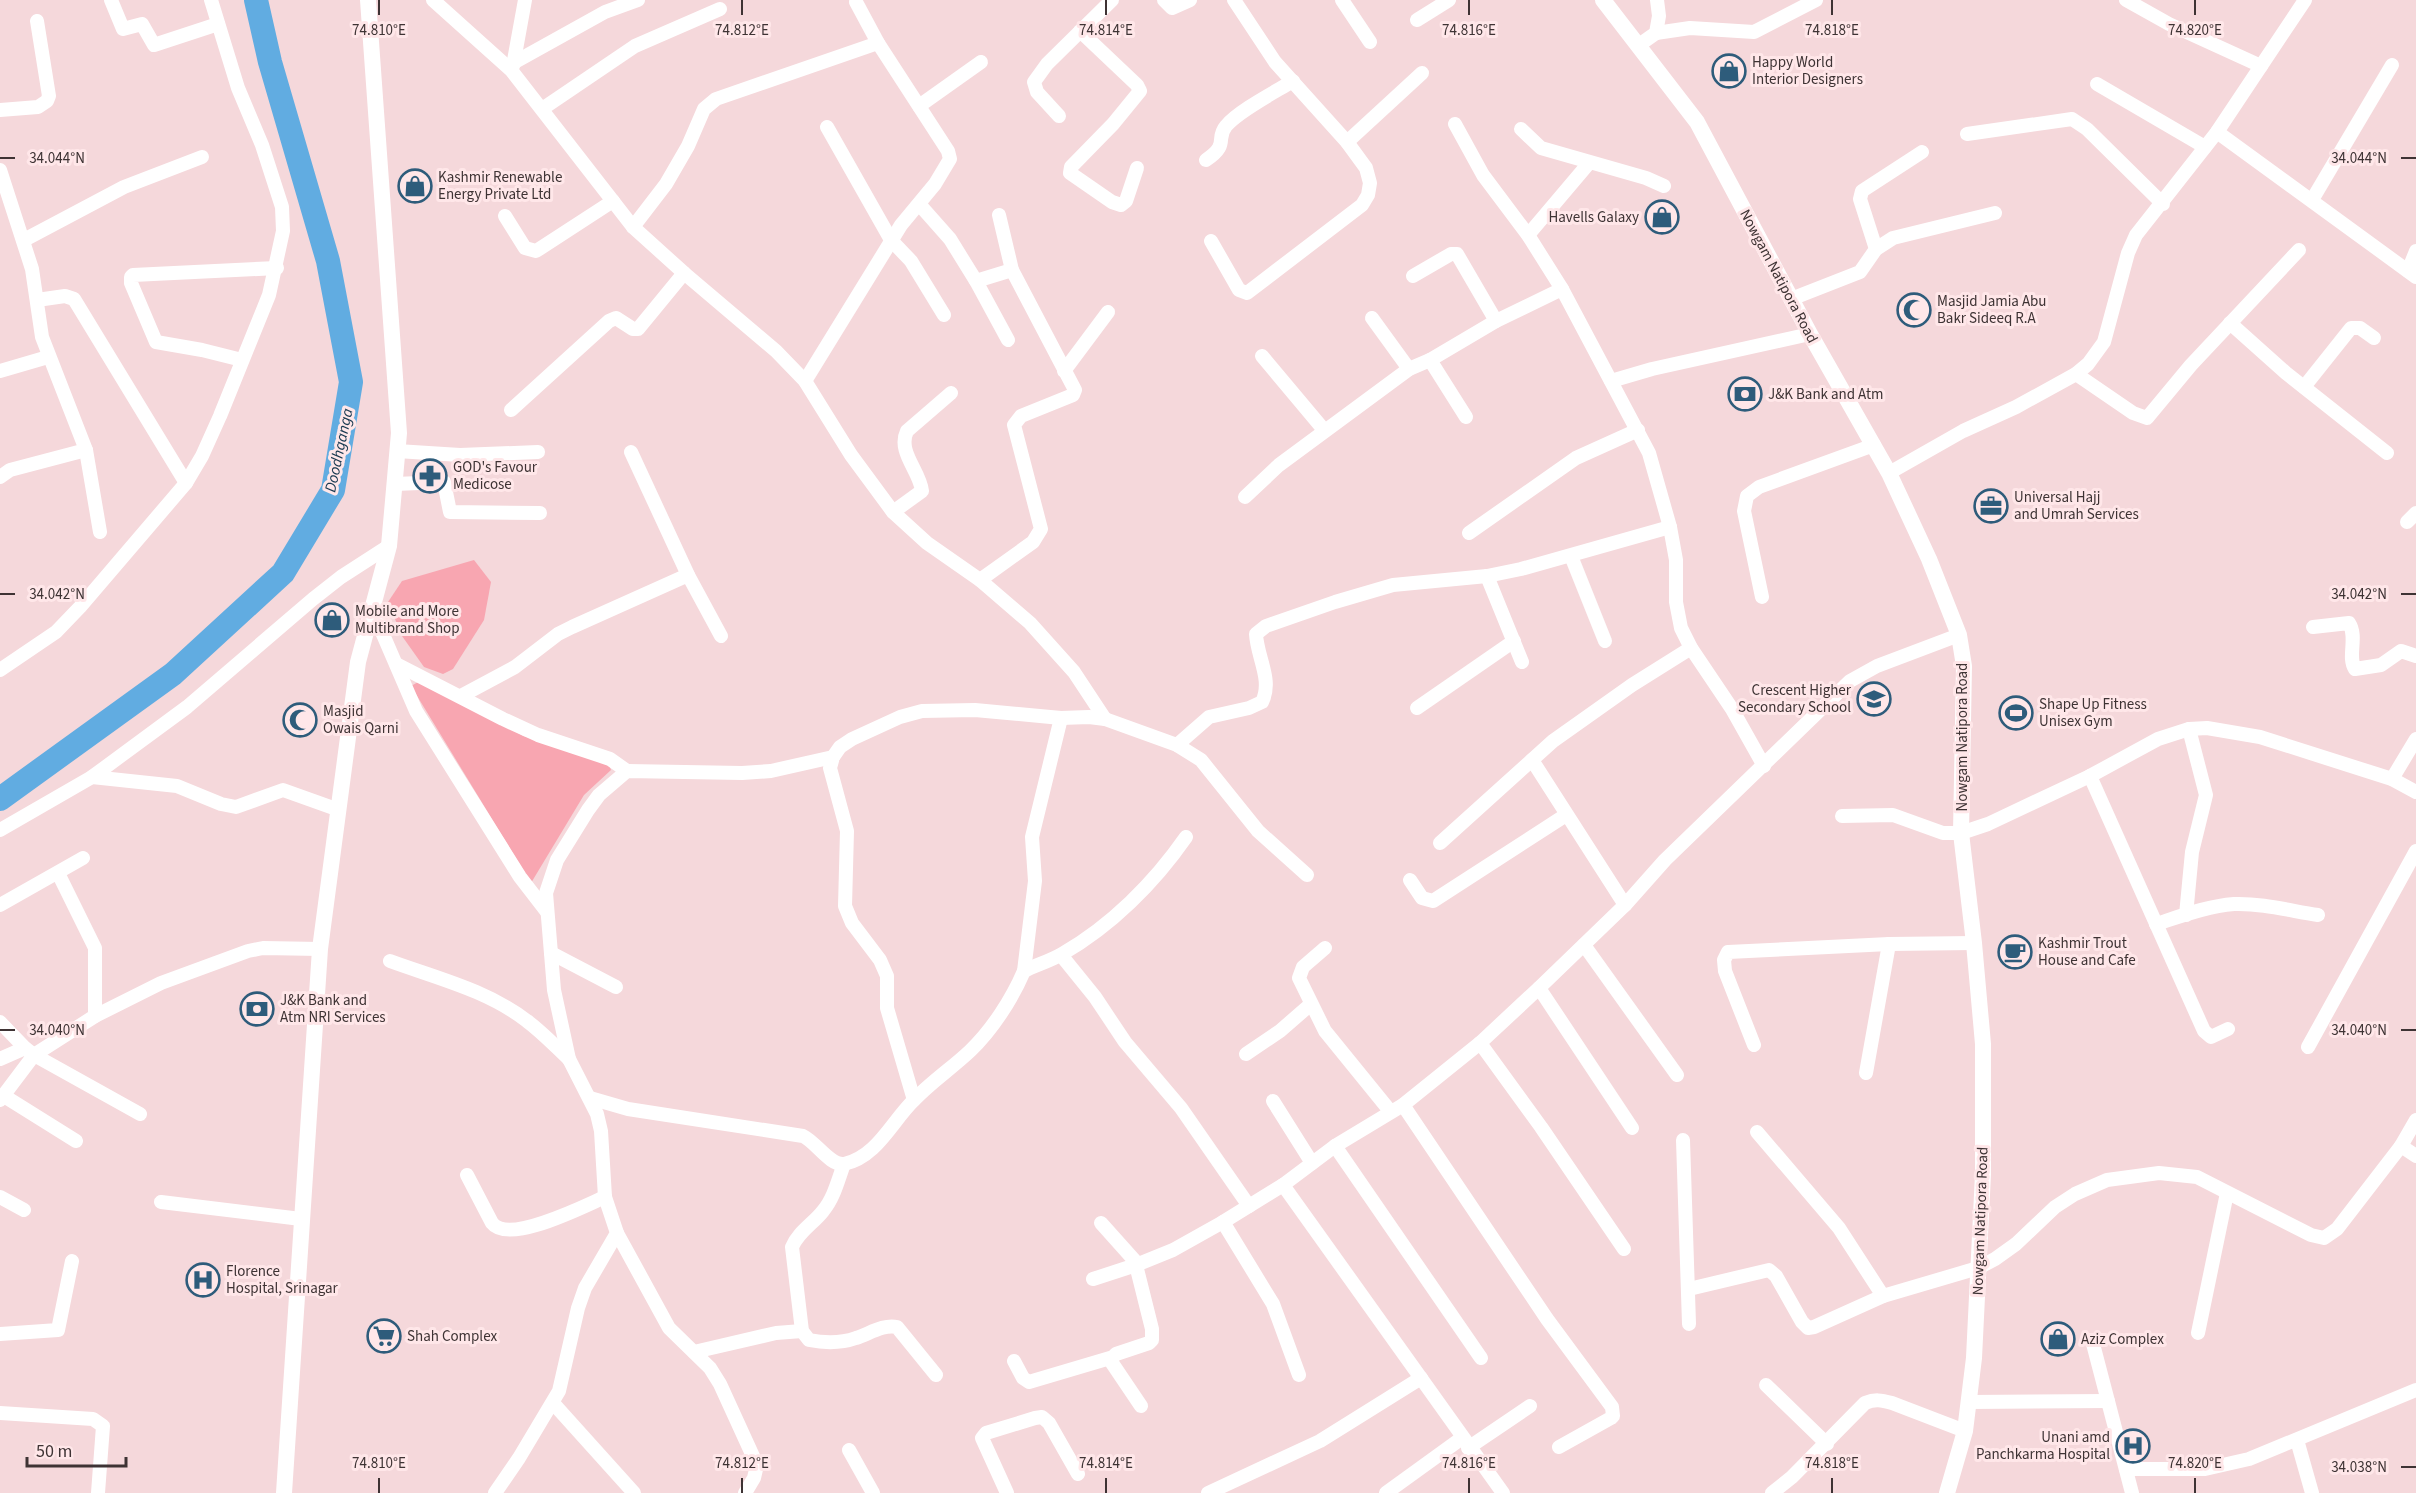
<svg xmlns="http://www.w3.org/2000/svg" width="2416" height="1493" viewBox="0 0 2416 1493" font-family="'Source Sans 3',sans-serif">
  <rect width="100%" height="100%" fill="#f5d8db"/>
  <!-- green -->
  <g fill="#f8a6b1">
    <path d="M 474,560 L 491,582 L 484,620 L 453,669 L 443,674 L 424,667 L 402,636 L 388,602 L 402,581 Z"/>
    <path d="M 420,681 L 448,691 L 523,736 L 607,759 L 611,770 L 584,795 L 531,883 L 411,686 Z"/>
  </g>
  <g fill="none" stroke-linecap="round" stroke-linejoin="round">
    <!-- river -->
    <path stroke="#61ace1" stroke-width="24" d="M 0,799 L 173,674 L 283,573 L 333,490 L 351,382 L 328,261 L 270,62 L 256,0"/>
    <!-- minor -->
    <g stroke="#fff" stroke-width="14">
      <path d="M 111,0 L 123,29 L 142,24 L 154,45 L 218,24"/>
      <path d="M 433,0 L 511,70 L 633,227 L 684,273 L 776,351 L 805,381 L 851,455 L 893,512 L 927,543 L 980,580 L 1030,623 L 1074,672 L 1105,719"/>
      <path d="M 1164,0 L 1172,8 L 1190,0"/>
      <path d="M 1342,0 L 1370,42"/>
      <path d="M 2126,0 L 2169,24 L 2261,66"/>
      <path d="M 1417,20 L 1449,0"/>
      <path d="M 1080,31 L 1137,85 L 1140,91 L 1113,124 L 1071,167 L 1070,173 L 1112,202 L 1121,205 L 1126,201 L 1137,168"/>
      <path d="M 1656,33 L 1690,28 L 1754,32 L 1816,0"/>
      <path d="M 1639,45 L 1656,33 L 1659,16 L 1657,0"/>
      <path d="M 515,62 L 605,12 L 638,0"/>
      <path d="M 513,66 L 525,0"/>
      <path d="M 2097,84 L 2205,147"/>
      <path d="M 919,106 L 981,62"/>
      <path d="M 542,109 L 635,46 L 720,9"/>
      <path d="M 0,110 L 38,107 L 47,101 L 49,96 L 37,21"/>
      <path d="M 1059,116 L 1037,92 L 1034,82 L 1047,64 L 1112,0"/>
      <path d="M 1455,124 L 1483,175 L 1528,235 L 1562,289 L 1649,453 L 1670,527 L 1676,560 L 1676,602 L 1681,628 L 1691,648 L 1732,709 L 1764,766"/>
      <path d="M 827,127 L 891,240 L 911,261 L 944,315"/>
      <path d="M 1521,129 L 1541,148 L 1646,178 L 1664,186"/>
      <path d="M 2217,132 L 2416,277"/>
      <path d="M 1967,134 L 2072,119 L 2087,129 L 2163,204"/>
      <path d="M 1347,142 L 1422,73"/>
      <path d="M 1206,160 C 1230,144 1215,139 1226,126 C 1238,111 1275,92 1293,81"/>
      <path d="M 0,170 L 32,269 L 42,337 L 86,450 L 100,532"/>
      <path d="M 2312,200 L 2392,65"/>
      <path d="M 919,204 L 950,239 L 976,281 L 1008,340"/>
      <path d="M 505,216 L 525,248 L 536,251 L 613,201"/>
      <path d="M 633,227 L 666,184 L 688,146 L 704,109 L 716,99 L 878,43"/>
      <path d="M 1528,235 L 1589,163"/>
      <path d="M 24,240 L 124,187 L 202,157"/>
      <path d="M 1211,241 L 1239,290 L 1247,293 L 1362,205 L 1368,195 L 1370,183 L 1366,168 L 1347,142 L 1275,62 L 1234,0"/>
      <path d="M 1876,249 L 1860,199 L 1862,191 L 1922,152"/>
      <path d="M 2408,271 L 2416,251"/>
      <path d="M 1413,276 L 1451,254 L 1457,254 L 1496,321"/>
      <path d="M 976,281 L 1012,270"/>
      <path d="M 1791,299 L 1860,272 L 1876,249 L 1893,238 L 1995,213"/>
      <path d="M 37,300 L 65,296 L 74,299 L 186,483"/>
      <path d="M 1372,318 L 1409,369"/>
      <path d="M 2230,323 L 2286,373 L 2387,453"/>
      <path d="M 1262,356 L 1324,430"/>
      <path d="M 242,360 L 202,350 L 156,342 L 131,283 L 131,277 L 133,275 L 277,268"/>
      <path d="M 1430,360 L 1466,417"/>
      <path d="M 0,371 L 48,357"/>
      <path d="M 1064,371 L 1108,312"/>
      <path d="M 2076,374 L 2133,413 L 2147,418 L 2191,365 L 2299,250"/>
      <path d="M 805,381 L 901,225 L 935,184 L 950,159 L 948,151 L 878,43 L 856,2"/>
      <path d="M 1611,381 L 1652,369 L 1810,334"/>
      <path d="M 2304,387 L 2351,328 L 2360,328 L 2374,338"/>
      <path d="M 511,410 L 609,321 L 616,318 L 633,329 L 638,329 L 684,273"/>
      <path d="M 397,451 L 460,455 L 538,452"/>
      <path d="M 631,452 L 688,575 L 721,636"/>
      <path d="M 1889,473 L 1963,431 L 2016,407 L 2076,374 L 2088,364 L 2104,342 L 2128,253 L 2136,235 L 2217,132 L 2305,0"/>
      <path d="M 0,477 L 10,470 L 86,450"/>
      <path d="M 395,484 L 444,482 L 450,512 L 540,513"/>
      <path d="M 1245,497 L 1279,465 L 1409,369 L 1430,360 L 1496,321 L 1562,289"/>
      <path d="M 893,512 L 922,491 C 920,471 897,452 907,431 L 951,393"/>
      <path d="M 2407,522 L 2416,513"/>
      <path d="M 1469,533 L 1576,458 L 1638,430"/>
      <path d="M 1571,556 L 1605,641"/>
      <path d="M 1487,576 L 1522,662"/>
      <path d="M 980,580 L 1033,542 L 1041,529 L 1014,425 L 1021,416 L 1073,395 L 1075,390 L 1012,270 L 999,215"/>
      <path d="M 1762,597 L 1744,511 L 1747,496 L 1759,487 L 1874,445"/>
      <path d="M 372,609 L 416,711 L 520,877 L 547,912"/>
      <path d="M 2313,627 L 2349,623 C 2358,637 2347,657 2355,669 L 2381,665 L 2401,651 L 2416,656"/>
      <path d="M 398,665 L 503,719 L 538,735 L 610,759 L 627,771"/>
      <path d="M 0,670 L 56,632 L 80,607 L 186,483 L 202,456 L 220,416 L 269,295 L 283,231 L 282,207 L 262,145 L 238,88 L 211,0"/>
      <path d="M 461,696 L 515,667 L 558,634 L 572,627 L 688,575"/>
      <path d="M 1417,708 L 1514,641"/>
      <path d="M 1177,745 L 1209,717 L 1249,708 L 1262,702 C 1273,680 1257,657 1256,634 L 1266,626 L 1335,602 L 1393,585 L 1487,576 L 1521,569 L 1670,527"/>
      <path d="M 1532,760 L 1625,905"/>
      <path d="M 2090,776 L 2204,1031 L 2211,1037 L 2228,1029"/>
      <path d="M 92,777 L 177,786 L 221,804 L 236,807 L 283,790 L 339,810"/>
      <path d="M 2392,779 L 2416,739"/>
      <path d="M 1842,816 L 1893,815 L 1943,833 L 1961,833 L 1988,824 L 2090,776 L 2158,739 L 2189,729 L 2207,728 L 2260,737 L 2392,779 L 2416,792"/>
      <path d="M 0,830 L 92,777 L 187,707 L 313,599 L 341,577 L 389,546"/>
      <path d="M 1440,843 L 1553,741 L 1632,685 L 1691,648"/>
      <path d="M 58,873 L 95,948 L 95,1016"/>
      <path d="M 1410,880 L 1422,898 L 1433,901 L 1566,815"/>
      <path d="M 0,905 L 83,858"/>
      <path d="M 2186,915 L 2192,852 L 2206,795 L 2189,729"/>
      <path d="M 2156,924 C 2181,916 2208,906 2234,904 C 2262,903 2291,911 2318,915"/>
      <path d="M 1584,945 L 1677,1075"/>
      <path d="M 1325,948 L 1303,967 L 1299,978 L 1325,1031 L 1390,1111"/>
      <path d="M 551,953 L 616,987"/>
      <path d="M 1061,955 L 1095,997 L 1125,1042 L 1181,1108 L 1249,1206"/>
      <path d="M 390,961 C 436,978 487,990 527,1021 C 542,1032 555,1046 569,1059"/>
      <path d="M 1024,971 C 1036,965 1050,961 1062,954 C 1111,926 1154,883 1186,837"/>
      <path d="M 1539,988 L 1632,1128"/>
      <path d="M 0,1022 L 25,1048 L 34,1055 L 140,1114"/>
      <path d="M 1480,1043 L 1541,1127 L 1624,1249"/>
      <path d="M 1754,1045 L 1725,971 L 1724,960 L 1728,952 L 1889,944 L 1974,943"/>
      <path d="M 2308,1047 L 2416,851"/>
      <path d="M 1246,1054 L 1280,1031 L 1311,1004"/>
      <path d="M 0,1059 L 25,1048"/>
      <path d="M 1866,1073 L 1889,944"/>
      <path d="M 4,1096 L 76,1141"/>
      <path d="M 590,1098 L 628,1109 L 803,1136 C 816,1142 830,1166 844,1164 C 877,1157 892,1121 914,1100 C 931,1082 952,1068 970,1051 C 992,1030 1012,999 1024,971 L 1035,881 L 1032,837 L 1061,718"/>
      <path d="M 0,1100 L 34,1055 L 95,1016 L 161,983 L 248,951 L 263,948 L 320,949"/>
      <path d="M 914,1100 L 887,1008 L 887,976 L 880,960 L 852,923 L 845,906 L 847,831 L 830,768 L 833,757 L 840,747 L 852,739 L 900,717 L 922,711 L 975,710 L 1061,718 L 1089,717 L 1105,719 L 1177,745 L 1201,760 L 1258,831 L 1307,875"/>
      <path d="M 1273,1101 L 1312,1163"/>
      <path d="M 1403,1105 L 1547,1319 L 1612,1407 L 1613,1416 L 1611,1418 L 1559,1447"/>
      <path d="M 1757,1132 L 1839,1228 L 1883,1296"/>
      <path d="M 1683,1140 L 1689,1324"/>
      <path d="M 1335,1146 L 1481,1358"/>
      <path d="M 2401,1146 L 2416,1156"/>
      <path d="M 844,1164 C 838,1180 834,1198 823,1211 C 814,1223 798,1232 792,1247 L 802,1331 L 809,1340 C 824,1343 842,1343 856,1338 C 869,1334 883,1324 897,1327 L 936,1375"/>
      <path d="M 467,1175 L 492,1223 C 509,1245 584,1206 605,1197"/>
      <path d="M 1283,1185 L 1503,1493"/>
      <path d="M 0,1197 L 24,1210"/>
      <path d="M 161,1202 L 301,1219"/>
      <path d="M 1223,1222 L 1273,1304 L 1299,1375"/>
      <path d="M 1101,1223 L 1135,1261 L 1152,1329 L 1152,1340 L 1149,1343 L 1116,1354 L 1110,1360 L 1141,1406"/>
      <path d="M 617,1233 L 669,1328 L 710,1368 L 720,1384 L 757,1465 L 754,1478 L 745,1493"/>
      <path d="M 1093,1279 L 1136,1265 L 1173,1250 L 1223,1222 L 1283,1185 L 1335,1146 L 1403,1105 L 1480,1043 L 1539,988 L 1625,905 L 1665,860 L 1850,681 L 1877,666 L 1959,635"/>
      <path d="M 1689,1289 L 1769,1270 L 1776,1276 L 1802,1322 L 1808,1328 L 1814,1327 L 1883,1296 L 1978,1268 L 1995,1259 L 2016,1244 L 2055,1207 L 2075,1194 L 2107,1180 L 2159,1173 L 2197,1177 L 2311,1235 L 2324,1238 L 2337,1229 L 2401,1146 L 2416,1120"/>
      <path d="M 2198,1333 L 2227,1193"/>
      <path d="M 0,1334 L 58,1330 L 72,1261"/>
      <path d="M 2092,1340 L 2132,1493"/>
      <path d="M 694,1352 L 776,1333 L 802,1331"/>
      <path d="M 1014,1361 L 1023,1378 L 1029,1382 L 1110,1358"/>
      <path d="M 1766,1385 L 1827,1444"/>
      <path d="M 1969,1402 L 2108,1401"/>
      <path d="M 553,1403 L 634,1493"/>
      <path d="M 0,1413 L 93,1419 L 103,1426 L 98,1493"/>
      <path d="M 2297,1440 L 2312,1493"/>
      <path d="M 1468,1448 L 1530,1406"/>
      <path d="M 849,1450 L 873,1493"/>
      <path d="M 2126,1469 L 2205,1469 L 2249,1459 L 2416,1390"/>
      <path d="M 495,1493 L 519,1458 L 559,1391 L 578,1308 L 585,1288 L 617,1233 L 605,1197 L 601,1131 L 597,1114 L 569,1059 L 554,990 L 546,893 L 557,860 L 588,810 L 599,795 L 627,771 L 742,773 L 771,771 L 833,757"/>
      <path d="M 1007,1493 L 982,1438 L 986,1433 L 1035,1418 L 1042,1417 L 1049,1423 L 1078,1474"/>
      <path d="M 1208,1493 L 1320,1441 L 1421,1378"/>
      <path d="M 1386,1493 L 1462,1438"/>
      <path d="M 1772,1493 L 1792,1477 L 1865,1403 C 1875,1399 1881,1400 1892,1403 L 1965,1431"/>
    </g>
    <!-- major -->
    <g stroke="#fff" stroke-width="16">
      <path d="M 1603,0 L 1697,122 L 1810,334 L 1889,473 L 1929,559 L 1959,635 L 1964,666 L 1961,833 L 1974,943 L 1983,1044 L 1983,1174 L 1974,1358 L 1965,1431 L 1947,1493"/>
      <path d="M 284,1493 L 320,949 L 358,662 L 389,546 L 399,433 L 368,0"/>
    </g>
  </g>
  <!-- ticks -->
  <path fill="none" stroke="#3e3334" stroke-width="2" d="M 379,0 L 379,15M 742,0 L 742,15M 1106,0 L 1106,15M 1469,0 L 1469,15M 1832,0 L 1832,15M 2195,0 L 2195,15M 0,158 L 15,158M 2401,158 L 2416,158M 0,594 L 15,594M 2401,594 L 2416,594M 0,1030 L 15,1030M 2401,1030 L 2416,1030M 2401,1467 L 2416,1467M 379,1478 L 379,1493M 742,1478 L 742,1493M 1106,1478 L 1106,1493M 1469,1478 L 1469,1493M 1832,1478 L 1832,1493M 2195,1478 L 2195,1493"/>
  <!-- icons -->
  <defs>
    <symbol id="shop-ring" viewBox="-11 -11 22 22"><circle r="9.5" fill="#ffe7e9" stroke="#2e5c7b" stroke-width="1.5"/><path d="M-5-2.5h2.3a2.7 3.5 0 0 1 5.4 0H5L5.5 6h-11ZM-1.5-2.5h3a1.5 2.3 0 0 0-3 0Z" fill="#2e5c7b"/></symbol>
    <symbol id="mosque-ring" viewBox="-11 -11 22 22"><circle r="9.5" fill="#ffe7e9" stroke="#2e5c7b" stroke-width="1.5"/><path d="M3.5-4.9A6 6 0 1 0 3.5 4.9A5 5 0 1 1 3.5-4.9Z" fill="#2e5c7b"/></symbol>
    <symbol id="bank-ring" viewBox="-11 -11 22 22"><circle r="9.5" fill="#ffe7e9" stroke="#2e5c7b" stroke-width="1.5"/><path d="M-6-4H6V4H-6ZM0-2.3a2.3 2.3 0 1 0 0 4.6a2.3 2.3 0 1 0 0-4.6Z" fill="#2e5c7b"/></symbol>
    <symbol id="pharmacy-ring" viewBox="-11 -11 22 22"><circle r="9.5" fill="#ffe7e9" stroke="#2e5c7b" stroke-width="1.5"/><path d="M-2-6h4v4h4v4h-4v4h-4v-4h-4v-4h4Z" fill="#2e5c7b"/></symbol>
    <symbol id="office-ring" viewBox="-11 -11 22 22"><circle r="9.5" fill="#ffe7e9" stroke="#2e5c7b" stroke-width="1.5"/><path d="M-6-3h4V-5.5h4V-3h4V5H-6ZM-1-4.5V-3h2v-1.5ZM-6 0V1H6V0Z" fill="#2e5c7b"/></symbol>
    <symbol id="school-ring" viewBox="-11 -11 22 22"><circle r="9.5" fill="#ffe7e9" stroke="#2e5c7b" stroke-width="1.5"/><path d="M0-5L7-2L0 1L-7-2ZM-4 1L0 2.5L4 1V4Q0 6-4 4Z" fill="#2e5c7b"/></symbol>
    <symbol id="stadium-ring" viewBox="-11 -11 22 22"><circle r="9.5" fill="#ffe7e9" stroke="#2e5c7b" stroke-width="1.5"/><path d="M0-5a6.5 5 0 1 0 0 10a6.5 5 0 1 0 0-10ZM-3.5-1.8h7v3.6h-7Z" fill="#2e5c7b"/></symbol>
    <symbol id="cafe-ring" viewBox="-11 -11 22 22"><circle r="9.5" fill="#ffe7e9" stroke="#2e5c7b" stroke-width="1.5"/><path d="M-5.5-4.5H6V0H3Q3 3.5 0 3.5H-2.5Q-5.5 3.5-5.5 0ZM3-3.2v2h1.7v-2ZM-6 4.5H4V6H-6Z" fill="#2e5c7b"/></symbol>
    <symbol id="hospital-ring" viewBox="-11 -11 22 22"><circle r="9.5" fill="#ffe7e9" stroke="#2e5c7b" stroke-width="1.5"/><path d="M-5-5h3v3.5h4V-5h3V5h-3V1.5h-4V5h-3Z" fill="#2e5c7b"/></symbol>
    <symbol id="supermarket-ring" viewBox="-11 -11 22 22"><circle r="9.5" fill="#ffe7e9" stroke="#2e5c7b" stroke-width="1.5"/><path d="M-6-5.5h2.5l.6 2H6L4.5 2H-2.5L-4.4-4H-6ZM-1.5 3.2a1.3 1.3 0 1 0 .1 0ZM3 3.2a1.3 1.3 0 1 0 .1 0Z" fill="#2e5c7b"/></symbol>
  </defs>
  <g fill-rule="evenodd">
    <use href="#shop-ring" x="1710" y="52" width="38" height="38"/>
    <use href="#shop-ring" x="396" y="167" width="38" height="38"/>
    <use href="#shop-ring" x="1643" y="198" width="38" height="38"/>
    <use href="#mosque-ring" x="1895" y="291" width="38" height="38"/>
    <use href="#bank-ring" x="1726" y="375" width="38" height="38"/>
    <use href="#pharmacy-ring" x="411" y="457" width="38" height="38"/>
    <use href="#office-ring" x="1972" y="487" width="38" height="38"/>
    <use href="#shop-ring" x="313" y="601" width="38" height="38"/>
    <use href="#school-ring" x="1855" y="680" width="38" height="38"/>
    <use href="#stadium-ring" x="1997" y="694" width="38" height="38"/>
    <use href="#mosque-ring" x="281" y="701" width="38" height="38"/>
    <use href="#cafe-ring" x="1996" y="933" width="38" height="38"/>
    <use href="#bank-ring" x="238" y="990" width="38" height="38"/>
    <use href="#hospital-ring" x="184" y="1261" width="38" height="38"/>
    <use href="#supermarket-ring" x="365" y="1317" width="38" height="38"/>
    <use href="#shop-ring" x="2039" y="1320" width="38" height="38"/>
    <use href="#hospital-ring" x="2114" y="1427" width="38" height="38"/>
  </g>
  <g text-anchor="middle" stroke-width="6" stroke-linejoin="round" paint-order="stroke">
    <!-- poi labels -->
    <g font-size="15" fill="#3e3334" stroke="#ffe7e9" text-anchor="start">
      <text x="1752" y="67">Happy World<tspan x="1752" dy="17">Interior Designers</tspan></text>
      <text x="438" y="182">Kashmir Renewable<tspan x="438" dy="17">Energy Private Ltd</tspan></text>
      <text x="1639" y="222" text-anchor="end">Havells Galaxy</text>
      <text x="1937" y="306">Masjid Jamia Abu<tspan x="1937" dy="17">Bakr Sideeq R.A</tspan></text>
      <text x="1768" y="399">J&amp;K Bank and Atm</text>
      <text x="453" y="472">GOD's Favour<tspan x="453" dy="17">Medicose</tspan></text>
      <text x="2014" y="502">Universal Hajj<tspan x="2014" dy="17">and Umrah Services</tspan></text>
      <text x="355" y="616">Mobile and More<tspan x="355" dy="17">Multibrand Shop</tspan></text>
      <text x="1851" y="695" text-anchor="end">Crescent Higher<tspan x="1851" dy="17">Secondary School</tspan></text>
      <text x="2039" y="709">Shape Up Fitness<tspan x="2039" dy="17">Unisex Gym</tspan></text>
      <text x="323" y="716">Masjid<tspan x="323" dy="17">Owais Qarni</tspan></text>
      <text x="2038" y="948">Kashmir Trout<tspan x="2038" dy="17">House and Cafe</tspan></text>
      <text x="280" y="1005">J&amp;K Bank and<tspan x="280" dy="17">Atm NRI Services</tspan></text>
      <text x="226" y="1276">Florence<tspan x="226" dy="17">Hospital, Srinagar</tspan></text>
      <text x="407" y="1341">Shah Complex</text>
      <text x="2081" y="1344">Aziz Complex</text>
      <text x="2110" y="1442" text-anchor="end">Unani amd<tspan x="2110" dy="17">Panchkarma Hospital</tspan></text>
    </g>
    <!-- street labels -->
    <g font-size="15" fill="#3e3334" stroke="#ffe7e9">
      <text transform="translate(1779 276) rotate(62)" y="5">Nowgam Natipora Road</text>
      <text transform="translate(1962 737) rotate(-90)" y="5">Nowgam Natipora Road</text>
      <text transform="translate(1980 1221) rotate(-88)" y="5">Nowgam Natipora Road</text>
    </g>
    <!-- water labels -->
    <g font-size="16" font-style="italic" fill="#193950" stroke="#ffe7e9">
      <text transform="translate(338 450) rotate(-78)" y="6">Doodhganga</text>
    </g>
  </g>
  <g font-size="15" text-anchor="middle" fill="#3e3334" stroke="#ffe7e9" stroke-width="6" stroke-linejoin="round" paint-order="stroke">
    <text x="379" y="35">74.810°E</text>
    <text x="742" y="35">74.812°E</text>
    <text x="1106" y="35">74.814°E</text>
    <text x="1469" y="35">74.816°E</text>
    <text x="1832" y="35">74.818°E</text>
    <text x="2195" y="35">74.820°E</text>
    <text x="57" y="163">34.044°N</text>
    <text x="2359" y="163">34.044°N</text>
    <text x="57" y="599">34.042°N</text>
    <text x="2359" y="599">34.042°N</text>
    <text x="57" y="1035">34.040°N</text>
    <text x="2359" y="1035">34.040°N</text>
    <text x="379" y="1468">74.810°E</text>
    <text x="742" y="1468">74.812°E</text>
    <text x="1106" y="1468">74.814°E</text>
    <text x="1469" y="1468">74.816°E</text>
    <text x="1832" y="1468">74.818°E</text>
    <text x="2195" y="1468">74.820°E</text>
    <text x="2359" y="1472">34.038°N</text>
  </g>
  <!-- scale -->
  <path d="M27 1457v9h99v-9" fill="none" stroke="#3e3334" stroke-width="3"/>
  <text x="36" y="1457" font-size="18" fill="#3e3334" stroke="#ffe7e9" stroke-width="4.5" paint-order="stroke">50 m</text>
</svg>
